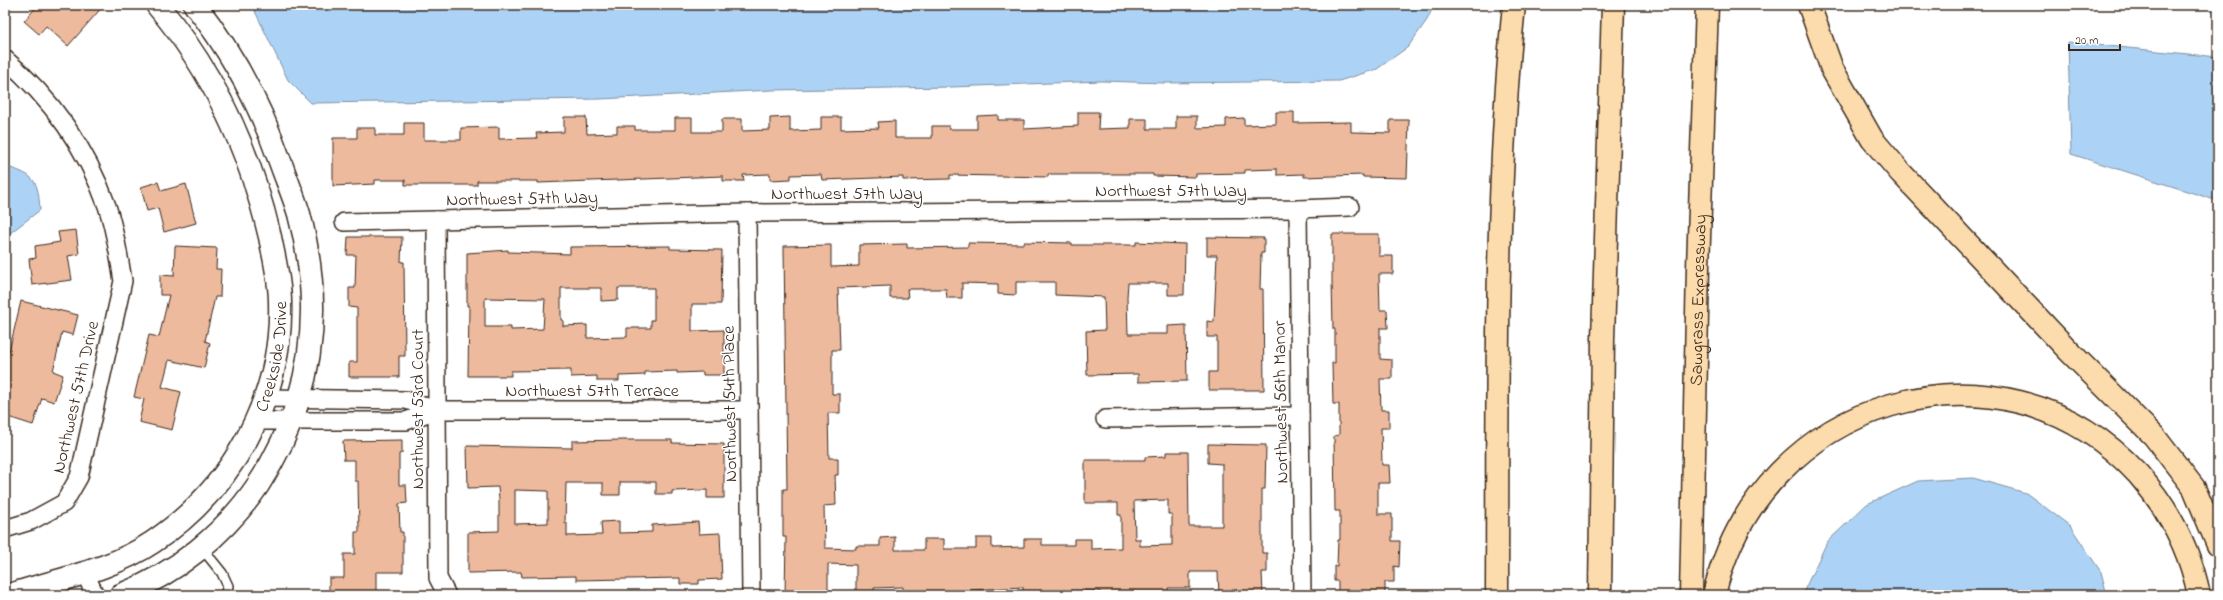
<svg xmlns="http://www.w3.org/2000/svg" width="2223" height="600" viewBox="0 0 2223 600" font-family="'Indie Flower',sans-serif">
  <rect width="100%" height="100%" fill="#fff"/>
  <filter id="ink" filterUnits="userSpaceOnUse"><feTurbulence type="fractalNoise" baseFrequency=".025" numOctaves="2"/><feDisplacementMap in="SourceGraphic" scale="8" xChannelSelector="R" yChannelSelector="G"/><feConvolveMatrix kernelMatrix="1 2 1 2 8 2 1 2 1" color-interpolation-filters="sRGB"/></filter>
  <g filter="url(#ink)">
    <!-- water -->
    <g fill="#acd3f6" stroke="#7f8fa0">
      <path d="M 252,5 L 1434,5 L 1427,20 L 1408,47 L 1377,69 L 1339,81 L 1164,83 L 1101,81 L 952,87 L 772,90 L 600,99 L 311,103 L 288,80 Z"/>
      <path d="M 2068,42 L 2218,57 L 2218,201 L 2071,154 Z"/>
      <path d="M 8,167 C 36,176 38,181 40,210 L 5,237 L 5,170 Z"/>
      <path d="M 1973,478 L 2026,493 L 2070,526 L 2101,572 L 2107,595 L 1802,595 L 1827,542 L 1867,504 L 1918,481 Z"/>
    </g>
    <!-- building -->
    <g fill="#edba9e" stroke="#3b2a1e" fill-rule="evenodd">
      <path d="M 38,5 L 104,5 L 68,46 L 46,26 L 39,34 L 24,21 Z"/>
      <path d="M 1078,112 L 1099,112 L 1098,129 L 1130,128 L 1130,119 L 1147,119 L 1147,129 L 1176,129 L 1176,116 L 1197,116 L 1197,128 L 1226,127 L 1226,119 L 1244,118 L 1244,125 L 1276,124 L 1276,112 L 1294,112 L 1294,123 L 1351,122 L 1351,132 L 1390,133 L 1390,120 L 1409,120 L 1407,178 L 1363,177 L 1363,175 L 1304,177 L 1304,174 L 1277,175 L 1277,169 L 1245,170 L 1245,173 L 1196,174 L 1196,177 L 1153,176 L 1153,174 L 1048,174 L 1048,177 L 950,175 L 950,179 L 903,180 L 903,177 L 822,180 L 821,174 L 791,175 L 791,179 L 770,180 L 770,174 L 743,175 L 744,181 L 723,181 L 723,176 L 538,183 L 538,181 L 477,181 L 477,185 L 405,185 L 405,180 L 375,180 L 375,184 L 333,186 L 333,138 L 357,138 L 357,128 L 375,128 L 375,135 L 404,135 L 404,123 L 424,123 L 424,140 L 461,140 L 461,128 L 499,127 L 499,139 L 537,138 L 536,133 L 564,132 L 564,117 L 586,117 L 587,134 L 617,133 L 617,126 L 635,126 L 635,130 L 675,130 L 675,118 L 692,118 L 692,132 L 722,132 L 722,119 L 742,119 L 742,131 L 770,130 L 770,118 L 790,117 L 790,131 L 821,130 L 821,117 L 841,117 L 841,129 L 879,128 L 878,122 L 895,121 L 895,138 L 932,138 L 932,126 L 949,126 L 949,129 L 977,129 L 977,116 L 998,115 L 998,120 L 1024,120 L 1024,129 L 1078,126 Z"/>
      <path d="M 158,182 L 161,191 L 186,184 L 196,223 L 164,232 L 158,208 L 147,211 L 141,187 Z"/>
      <path d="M 76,230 L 79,254 L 68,256 L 72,280 L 32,285 L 29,259 L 36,258 L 35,246 L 60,242 L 58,232 Z"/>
      <path d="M 1332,234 L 1379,234 L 1379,256 L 1393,256 L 1393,274 L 1379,274 L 1380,310 L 1387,310 L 1388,328 L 1380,328 L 1380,359 L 1392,360 L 1392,379 L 1380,379 L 1381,410 L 1389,410 L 1389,428 L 1381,428 L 1382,465 L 1389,465 L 1390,483 L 1378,483 L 1378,514 L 1392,514 L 1392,541 L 1400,541 L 1399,567 L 1394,566 L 1394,582 L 1385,582 L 1385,595 L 1338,595 L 1338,581 L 1334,581 L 1334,566 L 1337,566 L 1338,540 L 1340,540 L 1340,511 L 1335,511 L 1334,436 L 1339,435 L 1339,404 L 1333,404 L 1332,363 L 1335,363 L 1335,329 L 1333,329 L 1332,281 Z"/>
      <path d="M 348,237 L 402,237 L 401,262 L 404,262 L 405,356 L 399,356 L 399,377 L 349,377 L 349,362 L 357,362 L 357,308 L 349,307 L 349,288 L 355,288 L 356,255 L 347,255 Z"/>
      <path d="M 1207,237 L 1264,238 L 1264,253 L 1261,253 L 1260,289 L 1263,289 L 1264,390 L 1209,390 L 1209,372 L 1217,372 L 1217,337 L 1207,337 L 1207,321 L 1214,322 L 1217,255 L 1207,255 Z"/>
      <path d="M 1024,242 L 1072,243 L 1072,245 L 1136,245 L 1136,242 L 1185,244 L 1184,295 L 1168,295 L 1168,283 L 1128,283 L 1127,297 L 1128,334 L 1168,334 L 1168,326 L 1186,325 L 1187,381 L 1138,382 L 1138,374 L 1087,375 L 1086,331 L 1105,330 L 1104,297 L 1055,295 L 1055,282 L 1016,282 L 1016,295 L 998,294 L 998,284 L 962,283 L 962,298 L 947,298 L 946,289 L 907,289 L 908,298 L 890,298 L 890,286 L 838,288 L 840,350 L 832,350 L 832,394 L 840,394 L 840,413 L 828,413 L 829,458 L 838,458 L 838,475 L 835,475 L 836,505 L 824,506 L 825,548 L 856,549 L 856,546 L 880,546 L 880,538 L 895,537 L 895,550 L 924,550 L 924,539 L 944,539 L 944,549 L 976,549 L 976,538 L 992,538 L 992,548 L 1024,547 L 1024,539 L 1042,539 L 1042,545 L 1074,545 L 1074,539 L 1091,539 L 1091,549 L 1121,548 L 1121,515 L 1118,515 L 1118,503 L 1085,503 L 1085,460 L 1145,460 L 1145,457 L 1166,456 L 1166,452 L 1188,452 L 1189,526 L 1222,526 L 1222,464 L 1208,463 L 1208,444 L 1266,445 L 1265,489 L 1262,489 L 1262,553 L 1267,553 L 1267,572 L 1262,572 L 1263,594 L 1219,595 L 1218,572 L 1190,572 L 1190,588 L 1168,588 L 1168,594 L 1100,594 L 1100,591 L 1067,591 L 1067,595 L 1050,595 L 1050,592 L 1023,592 L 1023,587 L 971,590 L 971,595 L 903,595 L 903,587 L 874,588 L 874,595 L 856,595 L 856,565 L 828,564 L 828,595 L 785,595 L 786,537 L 783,537 L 783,489 L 787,489 L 784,246 L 831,245 L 831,267 L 859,266 L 859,245 L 907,244 L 907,248 L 968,247 L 968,243 L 1024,244 ZM 1168,500 L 1168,514 L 1172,514 L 1172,545 L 1140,546 L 1140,539 L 1135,539 L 1134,501 Z"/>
      <path d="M 175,246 L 217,248 L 216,269 L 221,269 L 220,297 L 215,297 L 205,341 L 210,343 L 204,368 L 169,360 L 162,387 L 181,392 L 172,430 L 139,422 L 144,399 L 134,397 L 149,335 L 159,337 L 169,295 L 160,295 L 160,275 L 174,276 Z"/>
      <path d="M 670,246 L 670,249 L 722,250 L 721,304 L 692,304 L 692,331 L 724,330 L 724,375 L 703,375 L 703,372 L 677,373 L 677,371 L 645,372 L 645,375 L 619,376 L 619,381 L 597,381 L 597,376 L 571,377 L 571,370 L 511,371 L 511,376 L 468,376 L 469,306 L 467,306 L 467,253 L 508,250 L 508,252 L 570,254 L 570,247 ZM 561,288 L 601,288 L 601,301 L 618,300 L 618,288 L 654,288 L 654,320 L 651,320 L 651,328 L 627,328 L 627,337 L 587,338 L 587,325 L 563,326 L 563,320 L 561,320 ZM 485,298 L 545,299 L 543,329 L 511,330 L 511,327 L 485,327 Z"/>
      <path d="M 21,301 L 78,315 L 73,335 L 62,332 L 53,371 L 63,375 L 54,402 L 42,398 L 33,425 L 5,416 L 5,368 Z"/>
      <path d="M 402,440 L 402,453 L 399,454 L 399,485 L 406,485 L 407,503 L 399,504 L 400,532 L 403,532 L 403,572 L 376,572 L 376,595 L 329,595 L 329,578 L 344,578 L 344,554 L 355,554 L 355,532 L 359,532 L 358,481 L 355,481 L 355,460 L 344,460 L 343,441 Z"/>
      <path d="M 625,440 L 672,440 L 672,443 L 724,444 L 724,498 L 707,498 L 707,490 L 672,491 L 672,494 L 656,494 L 656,482 L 620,482 L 620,495 L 603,495 L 603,483 L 566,483 L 565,523 L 567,523 L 567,536 L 602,535 L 601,522 L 619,521 L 619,533 L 652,532 L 652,525 L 698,522 L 699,534 L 720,533 L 722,579 L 699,580 L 699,584 L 680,584 L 680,578 L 576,580 L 576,576 L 522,577 L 521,572 L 468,573 L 468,532 L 499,531 L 499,500 L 498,487 L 468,488 L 467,446 L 572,448 L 572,441 ZM 515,490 L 548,491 L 548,523 L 515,524 Z"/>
    </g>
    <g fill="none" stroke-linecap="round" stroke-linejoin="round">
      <defs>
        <path id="lane" d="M 201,547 L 222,573 L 228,586 L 225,595"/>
        <g id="street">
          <path d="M 5,59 C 51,98 87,149 107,206 C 115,230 119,256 123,281 L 79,477 L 64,503 L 31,521 L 5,529"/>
          <path d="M 1298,209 L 1302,595"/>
          <path d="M 747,213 L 751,595"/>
          <path d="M 436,220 L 438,578 L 447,595"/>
          <path d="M 344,222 L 747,213 L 1298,209 L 1350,207"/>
          <path d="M 265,398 L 406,400 L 436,410 L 749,410"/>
          <path d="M 1105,419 L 1300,416"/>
          <path d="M 256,421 L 406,421 L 436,410"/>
          <path d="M 85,573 L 95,595"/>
        </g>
        <g id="secondary">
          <path id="s1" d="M 10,595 C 58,579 110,571 153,542 C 232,489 283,398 280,302 C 280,280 274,258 270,237 C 250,152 214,72 157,5"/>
          <path d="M 121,595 C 175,574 225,534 258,485 C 313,401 325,311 299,214 C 294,197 287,181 281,164 C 261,107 233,53 195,5"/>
        </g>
        <g id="highway">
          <path d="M 1809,5 L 1832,69 L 1872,139 L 1901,173 L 2069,351 L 2154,436 L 2194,488 L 2218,545"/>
          <path d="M 1497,595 C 1498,398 1494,201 1514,5"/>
          <path d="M 1600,595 L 1603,339 L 1613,5"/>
          <path id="s2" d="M 1691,595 L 1698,267 L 1707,5"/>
          <path d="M 1714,595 C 1758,400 2000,324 2138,474 C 2169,509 2190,550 2199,595"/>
        </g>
      </defs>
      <!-- lane casing -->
      <use href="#lane" stroke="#3b2a1e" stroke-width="12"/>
      <!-- street casing -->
      <use href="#street" stroke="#3b2a1e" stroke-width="20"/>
      <!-- secondary casing -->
      <use href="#secondary" stroke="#3b2a1e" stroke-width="25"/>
      <!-- highway casing -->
      <use href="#highway" stroke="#3b2a1e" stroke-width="25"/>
      <!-- lane -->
      <use href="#lane" stroke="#fff" stroke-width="9"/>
      <!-- street -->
      <use href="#street" stroke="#fff" stroke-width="17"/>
      <!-- secondary -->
      <use href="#secondary" stroke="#fff" stroke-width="22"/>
      <!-- highway -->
      <use href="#highway" stroke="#fcdcac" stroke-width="22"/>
    </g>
  </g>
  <g text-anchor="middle" stroke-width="3" stroke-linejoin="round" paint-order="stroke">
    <!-- street labels -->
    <g font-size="18" fill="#3b2a1e" stroke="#fff">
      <text x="1171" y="196">Northwest 57th Way</text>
      <text x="847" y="199">Northwest 57th Way</text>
      <text transform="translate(522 198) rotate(-1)" y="6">Northwest 57th Way</text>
      <text dy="6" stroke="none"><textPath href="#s2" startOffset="295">Sawgrass Expressway</textPath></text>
      <text dy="6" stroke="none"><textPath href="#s1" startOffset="381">Creekside Drive</textPath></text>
      <text x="592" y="396">Northwest 57th Terrace</text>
      <text transform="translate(75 397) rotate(-77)" y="6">Northwest 57th Drive</text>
      <text transform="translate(1280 402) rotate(-91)" y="6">Northwest 56th Manor</text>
      <text transform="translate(729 404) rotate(-91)" y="6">Northwest 54th Place</text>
      <text transform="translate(417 409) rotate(-90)" y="6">Northwest 53rd Court</text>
    </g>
  </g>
  <!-- margin -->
  <rect width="2223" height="600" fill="none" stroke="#fff" stroke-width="20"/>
  <rect x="10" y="10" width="2203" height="580" fill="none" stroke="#3b2a1e" stroke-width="1.5" filter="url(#ink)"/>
  <!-- scale -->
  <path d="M2069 44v6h51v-6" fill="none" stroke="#3b2a1e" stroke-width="2"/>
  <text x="2075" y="44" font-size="12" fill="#3b2a1e" stroke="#ffffff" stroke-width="3" paint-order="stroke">20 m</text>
</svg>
